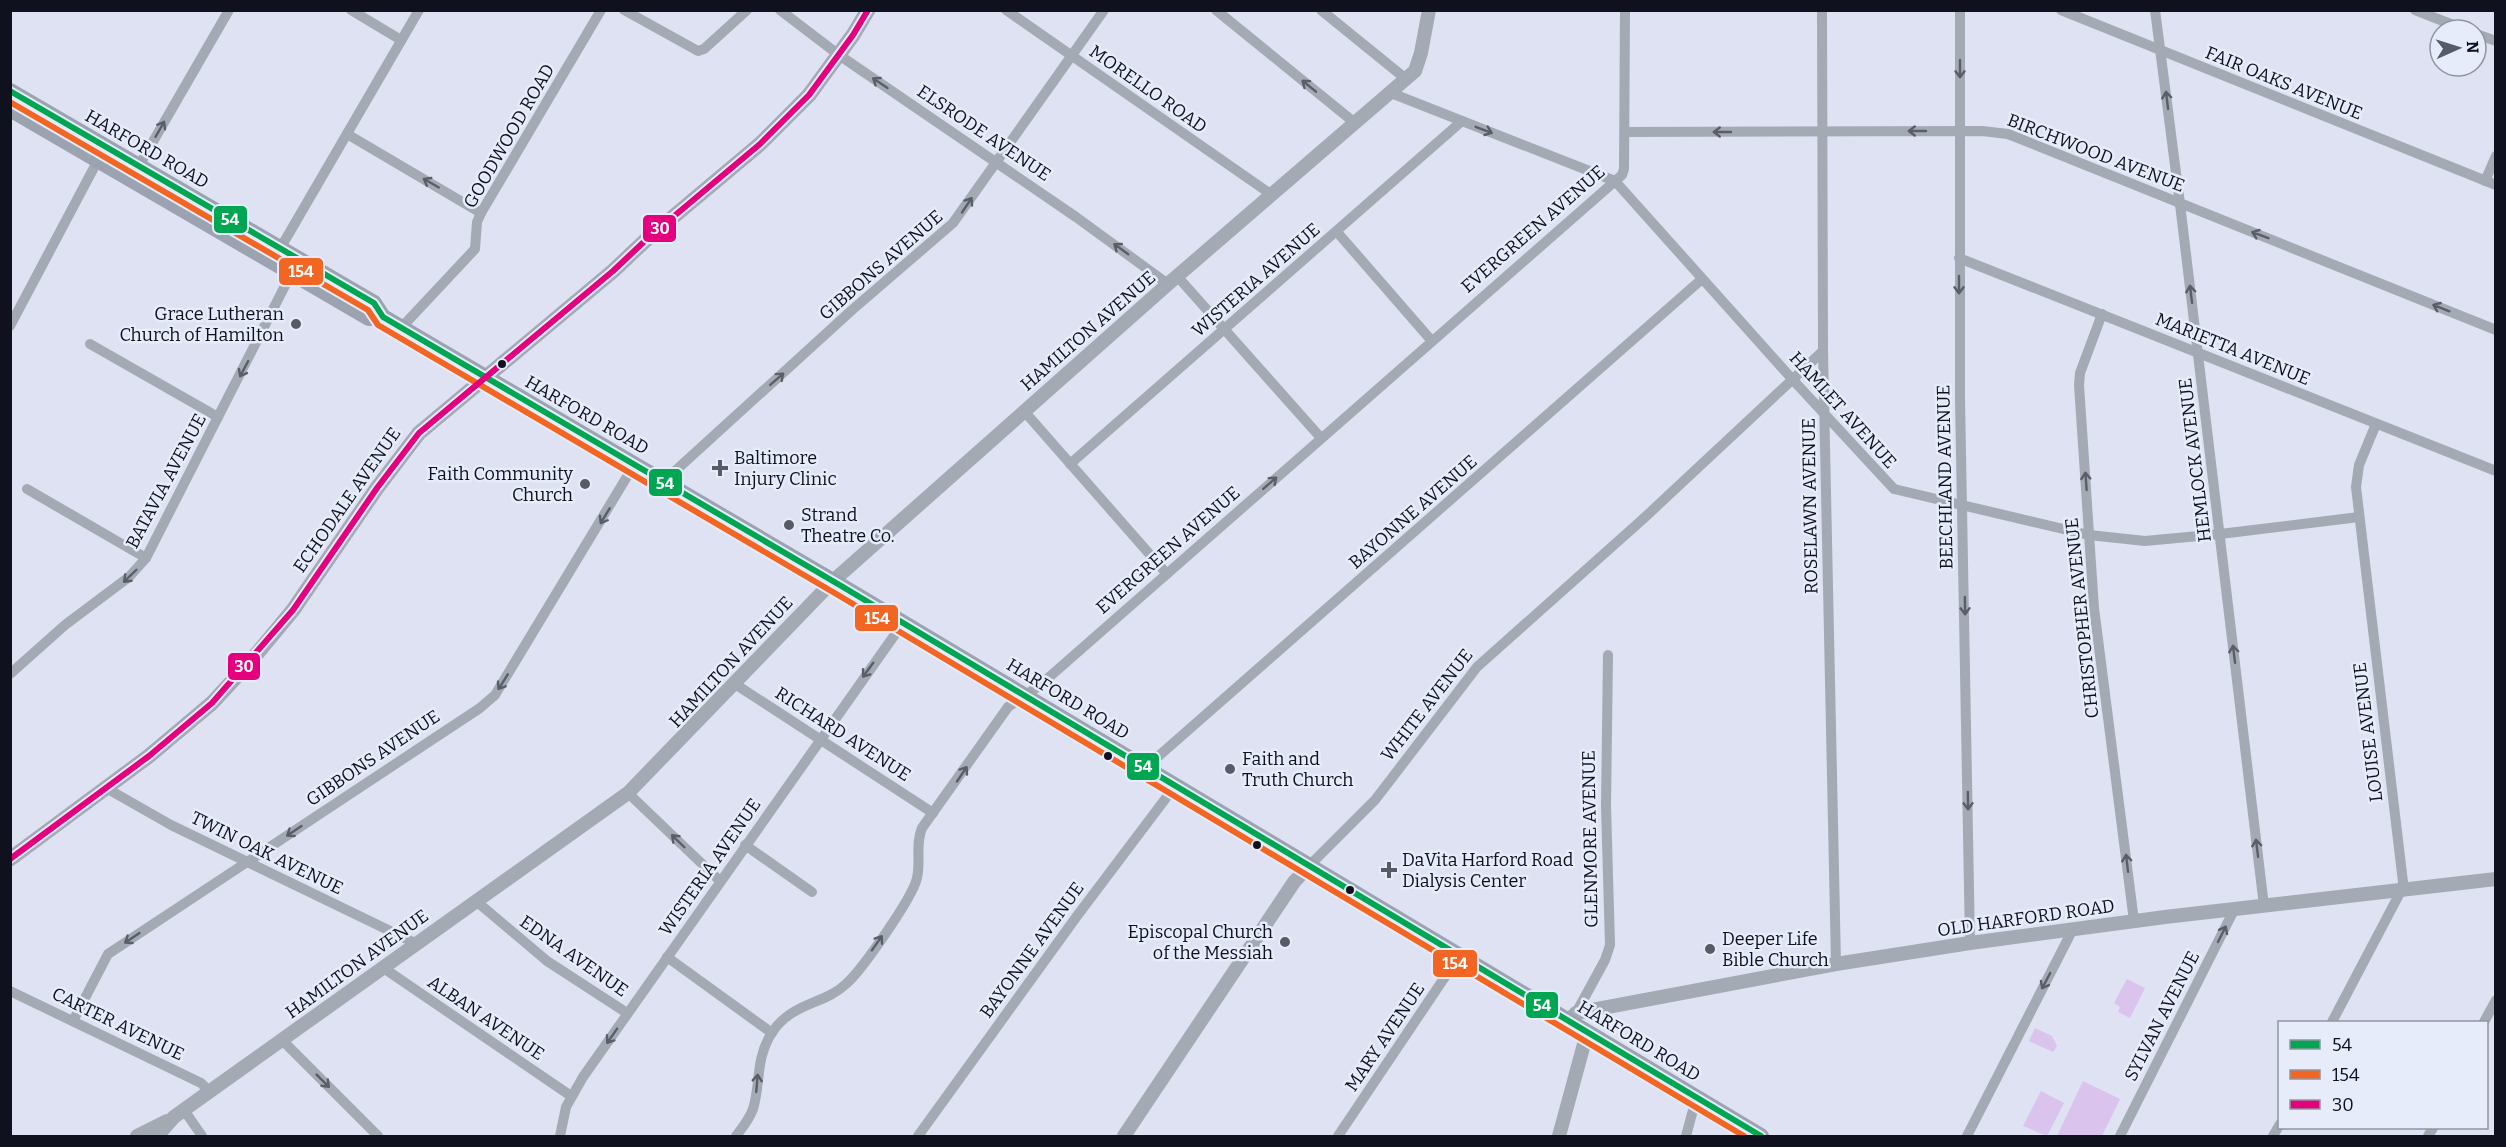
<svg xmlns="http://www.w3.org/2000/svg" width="2506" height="1147" viewBox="0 0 2506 1147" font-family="Bitter,serif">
  <rect width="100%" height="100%" fill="#dee2f2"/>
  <!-- green -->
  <g fill="#dac4ed">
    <path d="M 2127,979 L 2145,988 L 2130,1018 L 2118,1012 L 2120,1007 L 2114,1003 Z"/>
    <path d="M 2035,1028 L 2052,1036 L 2057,1046 L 2053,1052 L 2029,1041 Z"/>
    <path d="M 2083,1081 L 2120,1099 L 2102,1136 L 2057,1136 Z"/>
    <path d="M 2041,1091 L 2064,1103 L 2047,1136 L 2023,1126 Z"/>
  </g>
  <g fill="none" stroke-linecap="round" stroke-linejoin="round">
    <!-- minor -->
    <g stroke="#a3aab4" stroke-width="10">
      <path d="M 351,10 L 401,40"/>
      <path d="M 624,10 L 698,51 L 704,49 L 747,10"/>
      <path d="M 780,10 L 839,55 L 1076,217 L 1168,284"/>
      <path d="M 1006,10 L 1272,195"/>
      <path d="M 1216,10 L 1355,123"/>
      <path d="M 1321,10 L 1406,79"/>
      <path d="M 1822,10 L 1823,351 L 1836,964"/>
      <path d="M 1960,10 L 1960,399 L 1970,943"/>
      <path d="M 2061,10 L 2496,185"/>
      <path d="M 2155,10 L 2180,204 L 2264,906"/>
      <path d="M 2415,10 L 2466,30"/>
      <path d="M 2476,34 L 2496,41"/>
      <path d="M 1391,93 L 1615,181 L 1793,380 L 1894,489 L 2089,535 L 2145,541 L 2220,534 L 2359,517"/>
      <path d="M 1625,132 L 1982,131 L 2008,134 L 2496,330"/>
      <path d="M 347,134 L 481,213"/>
      <path d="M 136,171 L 229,10"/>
      <path d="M 2485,181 L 2496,156"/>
      <path d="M 1337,232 L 1431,340"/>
      <path d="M 277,254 L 419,10"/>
      <path d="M 1959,258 L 2496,471"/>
      <path d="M 1177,276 L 1321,438"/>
      <path d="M 2102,314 L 2080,373 L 2079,385 L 2094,608 L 2134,921"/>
      <path d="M 10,326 L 98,160"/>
      <path d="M 401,328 L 475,249 L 477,222 L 481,213 L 601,10"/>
      <path d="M 90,344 L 218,417"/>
      <path d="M 1024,411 L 1167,574"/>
      <path d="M 1070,464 L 1462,121"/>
      <path d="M 663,482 L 852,310 L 953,223 L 1104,10"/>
      <path d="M 27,489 L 146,558"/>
      <path d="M 10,674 L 65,625 L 129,577 L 146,558 L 294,268"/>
      <path d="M 735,684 L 933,813"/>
      <path d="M 1145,768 L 1702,279"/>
      <path d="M 106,788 L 171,825 L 415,943"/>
      <path d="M 628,793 L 720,881"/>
      <path d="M 745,845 L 812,892"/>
      <path d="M 1309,866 L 1375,800 L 1477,667 L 1643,519 L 1823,351"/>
      <path d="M 476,901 L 547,961 L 627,1013"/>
      <path d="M 667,957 L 772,1033"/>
      <path d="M 382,967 L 571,1096"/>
      <path d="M 10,991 L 201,1083 L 209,1091"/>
      <path d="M 1576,1013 L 1605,960 L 1610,945 L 1606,806 L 1608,655"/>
      <path d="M 73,1021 L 108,954 L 480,708 L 495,695 L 634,465"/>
      <path d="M 2332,1022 L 2402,889 L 2403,882 L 2356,487 L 2359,465 L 2376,424"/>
      <path d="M 2484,1022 L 2496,1000"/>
      <path d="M 282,1040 L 378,1136"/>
      <path d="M 184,1110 L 202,1136"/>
      <path d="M 560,1136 L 566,1107 L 583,1077 L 903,623"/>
      <path d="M 736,1136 C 742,1128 749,1120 753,1109 C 761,1083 755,1061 771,1034 C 791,1002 824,1005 846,984 C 862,970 913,897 917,878 C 921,860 915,845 922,828 L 1008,707 L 1039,686 L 1622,175 L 1624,169 L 1625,10"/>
      <path d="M 918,1136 L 1077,916 L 1175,786"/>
      <path d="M 1338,1136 L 1459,956"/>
      <path d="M 1686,1136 L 1696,1099"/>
      <path d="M 1967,1136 L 2073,929"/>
      <path d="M 2120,1136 L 2234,910"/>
      <path d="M 2273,1136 L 2280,1124"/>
      <path d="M 2428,1136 L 2433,1128"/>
    </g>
    <!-- tertiary -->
    <g stroke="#a3aab4" stroke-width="14">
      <path d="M 1568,1021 L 1576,1013 L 1836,964 L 1970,943 L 2165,917 L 2496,879"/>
      <path d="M 137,1136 L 167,1121"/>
      <path d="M 157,1136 L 174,1117 L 199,1099 L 628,793 L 833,581 L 1168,284 L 1415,71 L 1421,53 L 1429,10"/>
      <path d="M 1124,1136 L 1294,882 L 1309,866"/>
      <path d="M 1559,1136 L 1587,1033"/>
    </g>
    <!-- secondary -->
    <path stroke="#a2aab6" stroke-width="15" d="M 10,859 L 149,756 L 212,703 L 250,662 L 293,610 L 377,488 L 419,433 L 613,271 L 648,238 L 760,144 L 809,95 L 853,35 L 868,10"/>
    <!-- primary -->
    <g stroke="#9ba3b0" stroke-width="16">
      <path d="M 10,91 L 374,303 L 383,317 L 843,587 L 1761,1136"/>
      <path d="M 10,109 L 369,318 L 383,317"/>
    </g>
    <defs>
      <path id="bus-1" d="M 10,91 L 374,303 L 383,317 L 843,587 L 1761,1136"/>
      <path id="bus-2" d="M 10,102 L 368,310 L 378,325 L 838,595 L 1744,1136"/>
      <path id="bus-3" d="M 10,859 L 149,756 L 212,703 L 293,610 L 377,488 L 419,433 L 613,271 L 648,238 L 760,144 L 809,95 L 853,35 L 868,10"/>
    </defs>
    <!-- bus-1 casing -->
    <use href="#bus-1" stroke="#e7ecfa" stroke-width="10"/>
    <!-- bus-2 casing -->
    <use href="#bus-2" stroke="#e7ecfa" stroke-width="10"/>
    <!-- bus-3 casing -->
    <use href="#bus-3" stroke="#e7ecfa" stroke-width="10"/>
    <!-- bus-1 -->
    <use href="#bus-1" stroke="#00a651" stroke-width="6"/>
    <!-- bus-2 -->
    <use href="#bus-2" stroke="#f26522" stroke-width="6"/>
    <!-- bus-3 -->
    <use href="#bus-3" stroke="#e5007d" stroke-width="6"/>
  </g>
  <!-- one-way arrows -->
  <defs><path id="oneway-shaft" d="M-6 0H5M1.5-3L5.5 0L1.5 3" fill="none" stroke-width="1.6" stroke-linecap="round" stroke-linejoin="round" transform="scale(1.5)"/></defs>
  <g stroke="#595e69">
    <use href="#oneway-shaft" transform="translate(1960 69) rotate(90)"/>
    <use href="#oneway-shaft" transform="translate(880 83) rotate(-146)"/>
    <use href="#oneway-shaft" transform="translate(1309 86) rotate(-141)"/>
    <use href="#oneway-shaft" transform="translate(2167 100) rotate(-97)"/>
    <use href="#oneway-shaft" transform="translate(160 129) rotate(-60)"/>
    <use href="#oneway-shaft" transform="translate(1484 130) rotate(21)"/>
    <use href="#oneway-shaft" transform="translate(1917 131) rotate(180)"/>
    <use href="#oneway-shaft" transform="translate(1722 132) rotate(180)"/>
    <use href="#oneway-shaft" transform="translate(431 183) rotate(-150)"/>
    <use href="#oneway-shaft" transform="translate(967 205) rotate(-56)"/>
    <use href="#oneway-shaft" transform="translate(2260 235) rotate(-159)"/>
    <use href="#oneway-shaft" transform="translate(1121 249) rotate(-144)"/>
    <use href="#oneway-shaft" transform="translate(1959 285) rotate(90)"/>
    <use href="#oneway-shaft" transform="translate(2191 294) rotate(-97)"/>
    <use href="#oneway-shaft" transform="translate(2441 308) rotate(-158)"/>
    <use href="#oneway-shaft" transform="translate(244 369) rotate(118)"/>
    <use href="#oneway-shaft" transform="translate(777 379) rotate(-41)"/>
    <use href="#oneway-shaft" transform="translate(2086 481) rotate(-94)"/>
    <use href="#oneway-shaft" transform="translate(1270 483) rotate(-41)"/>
    <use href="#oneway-shaft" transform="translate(605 516) rotate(121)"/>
    <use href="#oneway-shaft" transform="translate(130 576) rotate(136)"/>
    <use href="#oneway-shaft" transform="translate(1965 606) rotate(89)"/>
    <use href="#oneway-shaft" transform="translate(2234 654) rotate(-97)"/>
    <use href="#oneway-shaft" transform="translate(868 670) rotate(126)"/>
    <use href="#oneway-shaft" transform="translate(503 682) rotate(122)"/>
    <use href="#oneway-shaft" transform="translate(962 774) rotate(-56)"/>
    <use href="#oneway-shaft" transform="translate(1968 801) rotate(89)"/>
    <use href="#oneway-shaft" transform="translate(294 831) rotate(146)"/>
    <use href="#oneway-shaft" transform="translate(678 841) rotate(-136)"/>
    <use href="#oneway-shaft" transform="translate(2257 848) rotate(-97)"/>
    <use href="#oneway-shaft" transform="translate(2127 863) rotate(-97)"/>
    <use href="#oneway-shaft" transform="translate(2222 934) rotate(-63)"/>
    <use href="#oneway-shaft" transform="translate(132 938) rotate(146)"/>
    <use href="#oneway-shaft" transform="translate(877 943) rotate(-55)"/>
    <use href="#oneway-shaft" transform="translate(2046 981) rotate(118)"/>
    <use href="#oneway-shaft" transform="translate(612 1036) rotate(125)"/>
    <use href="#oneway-shaft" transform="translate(323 1081) rotate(45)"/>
    <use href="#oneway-shaft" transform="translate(757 1083) rotate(-85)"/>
  </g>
  <!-- markers -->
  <g fill="#575b68" stroke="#e7ecfa" stroke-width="2">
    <circle cx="296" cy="324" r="6"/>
    <path d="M717 459h6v6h6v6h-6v6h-6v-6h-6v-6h6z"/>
    <circle cx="585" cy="484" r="6"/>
    <circle cx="789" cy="525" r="6"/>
    <circle cx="1230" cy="769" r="6"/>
    <path d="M1386 861h6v6h6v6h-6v6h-6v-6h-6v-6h6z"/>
    <circle cx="1285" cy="942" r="6"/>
    <circle cx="1710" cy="949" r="6"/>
  </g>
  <g fill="#0f121e" stroke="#e7ecfa" stroke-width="2">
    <circle cx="502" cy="364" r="5"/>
    <circle cx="1108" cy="756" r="5"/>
    <circle cx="1257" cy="845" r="5"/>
    <circle cx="1350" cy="890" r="5"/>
  </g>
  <g text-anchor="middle" stroke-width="5" stroke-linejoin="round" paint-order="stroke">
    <!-- street labels -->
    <g font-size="18" fill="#0f121e" stroke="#e7ecfa">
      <text transform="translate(2284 83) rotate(22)" y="6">FAIR OAKS AVENUE</text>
      <text transform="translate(1148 89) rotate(35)" y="6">MORELLO ROAD</text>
      <text transform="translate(984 133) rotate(34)" y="6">ELSRODE AVENUE</text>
      <text transform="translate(509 136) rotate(-60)" y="6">GOODWOOD ROAD</text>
      <text transform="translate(147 149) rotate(30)" y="6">HARFORD ROAD</text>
      <text transform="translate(2096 153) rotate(21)" y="6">BIRCHWOOD AVENUE</text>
      <text transform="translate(1533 229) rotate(-41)" y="6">EVERGREEN AVENUE</text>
      <text transform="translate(881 265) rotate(-41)" y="6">GIBBONS AVENUE</text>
      <text transform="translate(1256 280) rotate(-41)" y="6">WISTERIA AVENUE</text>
      <text transform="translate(1088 331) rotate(-41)" y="6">HAMILTON AVENUE</text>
      <text transform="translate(2233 349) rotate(22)" y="6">MARIETTA AVENUE</text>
      <text transform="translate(1843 410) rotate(48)" y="6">HAMLET AVENUE</text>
      <text transform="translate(587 415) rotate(30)" y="6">HARFORD ROAD</text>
      <text transform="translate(2195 460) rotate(-97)" y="6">HEMLOCK AVENUE</text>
      <text transform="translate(1945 477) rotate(-91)" y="6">BEECHLAND AVENUE</text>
      <text transform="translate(166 481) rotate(-62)" y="6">BATAVIA AVENUE</text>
      <text transform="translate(347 500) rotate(-55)" y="6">ECHODALE AVENUE</text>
      <text transform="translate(1810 506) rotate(-91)" y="6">ROSELAWN AVENUE</text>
      <text transform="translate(1413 512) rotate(-41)" y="6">BAYONNE AVENUE</text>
      <text transform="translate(1168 550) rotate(-41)" y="6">EVERGREEN AVENUE</text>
      <text transform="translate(2082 618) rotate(-96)" y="6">CHRISTOPHER AVENUE</text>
      <text transform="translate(731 662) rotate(-47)" y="6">HAMILTON AVENUE</text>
      <text transform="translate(1068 699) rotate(31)" y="6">HARFORD ROAD</text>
      <text transform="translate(1427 705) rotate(-52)" y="6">WHITE AVENUE</text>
      <text transform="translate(2368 732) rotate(-97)" y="6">LOUISE AVENUE</text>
      <text transform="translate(843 734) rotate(33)" y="6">RICHARD AVENUE</text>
      <text transform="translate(373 758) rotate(-34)" y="6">GIBBONS AVENUE</text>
      <text transform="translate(1590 839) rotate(-91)" y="6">GLENMORE AVENUE</text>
      <text transform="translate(267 853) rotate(26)" y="6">TWIN OAK AVENUE</text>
      <text transform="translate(710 867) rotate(-55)" y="6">WISTERIA AVENUE</text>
      <text transform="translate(2026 918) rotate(-8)" y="6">OLD HARFORD ROAD</text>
      <text transform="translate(1032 950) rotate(-54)" y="6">BAYONNE AVENUE</text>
      <text transform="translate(574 956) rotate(35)" y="6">EDNA AVENUE</text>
      <text transform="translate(357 964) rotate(-36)" y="6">HAMILTON AVENUE</text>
      <text transform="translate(2162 1016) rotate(-63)" y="6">SYLVAN AVENUE</text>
      <text transform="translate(486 1018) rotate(34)" y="6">ALBAN AVENUE</text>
      <text transform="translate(118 1024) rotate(26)" y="6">CARTER AVENUE</text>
      <text transform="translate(1385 1037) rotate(-56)" y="6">MARY AVENUE</text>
      <text transform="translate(1639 1041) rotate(31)" y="6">HARFORD ROAD</text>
    </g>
    <!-- poi labels -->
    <g font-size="18" fill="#0f121e" stroke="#e7ecfa" text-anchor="start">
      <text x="284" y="320" text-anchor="end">Grace Lutheran<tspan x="284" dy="21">Church of Hamilton</tspan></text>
      <text x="734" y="464">Baltimore<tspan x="734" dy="21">Injury Clinic</tspan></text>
      <text x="573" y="480" text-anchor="end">Faith Community<tspan x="573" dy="21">Church</tspan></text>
      <text x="801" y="521">Strand<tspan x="801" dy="21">Theatre Co.</tspan></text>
      <text x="1242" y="765">Faith and<tspan x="1242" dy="21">Truth Church</tspan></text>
      <text x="1402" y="866">DaVita Harford Road<tspan x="1402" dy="21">Dialysis Center</tspan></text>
      <text x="1273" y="938" text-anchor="end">Episcopal Church<tspan x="1273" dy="21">of the Messiah</tspan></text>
      <text x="1722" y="945">Deeper Life<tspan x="1722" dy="21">Bible Church</tspan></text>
    </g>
  </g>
  <g stroke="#e7ecfa" stroke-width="2">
    <rect x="213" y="205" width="35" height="29" rx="6" fill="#00a651"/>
    <rect x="642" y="214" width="35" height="29" rx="6" fill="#e5007d"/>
    <rect x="278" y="257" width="46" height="29" rx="6" fill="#f26522"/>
    <rect x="648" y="468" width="35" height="29" rx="6" fill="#00a651"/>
    <rect x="854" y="604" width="45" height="28" rx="6" fill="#f26522"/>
    <rect x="227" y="652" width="34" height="29" rx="6" fill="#e5007d"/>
    <rect x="1126" y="752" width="34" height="29" rx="6" fill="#00a651"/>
    <rect x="1432" y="949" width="46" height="29" rx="6" fill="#f26522"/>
    <rect x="1525" y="991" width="34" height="28" rx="6" fill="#00a651"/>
  </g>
  <g font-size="16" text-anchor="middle" font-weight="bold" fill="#fff">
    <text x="230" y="225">54</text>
    <text x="660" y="234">30</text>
    <text x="301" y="277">154</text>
    <text x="665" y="489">54</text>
    <text x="877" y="624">154</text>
    <text x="244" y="672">30</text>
    <text x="1143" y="772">54</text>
    <text x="1455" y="969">154</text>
    <text x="1542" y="1011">54</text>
  </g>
  <!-- border -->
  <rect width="2506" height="1147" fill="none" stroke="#0f121e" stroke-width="24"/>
  <!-- legend -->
  <rect x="2278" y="1021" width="210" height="108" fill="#e7ecfa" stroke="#9195a2" stroke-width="1.5"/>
  <rect x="2290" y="1040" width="30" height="9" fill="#00a651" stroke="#9195a2" stroke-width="1.5"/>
  <text x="2332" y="1051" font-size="18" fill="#0f121e">54</text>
  <rect x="2290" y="1070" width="30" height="9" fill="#f26522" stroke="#9195a2" stroke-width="1.5"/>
  <text x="2332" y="1081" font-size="18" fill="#0f121e">154</text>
  <rect x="2290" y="1100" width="30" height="9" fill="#e5007d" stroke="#9195a2" stroke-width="1.5"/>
  <text x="2332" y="1111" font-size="18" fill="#0f121e">30</text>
  <!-- north arrow -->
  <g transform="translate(2458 48) rotate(87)"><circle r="28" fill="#e7ecfa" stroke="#9195a2" stroke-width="1.5"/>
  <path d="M0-4.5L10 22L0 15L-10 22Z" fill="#575b68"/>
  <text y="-9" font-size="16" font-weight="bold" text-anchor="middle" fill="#0f121e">N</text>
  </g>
</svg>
